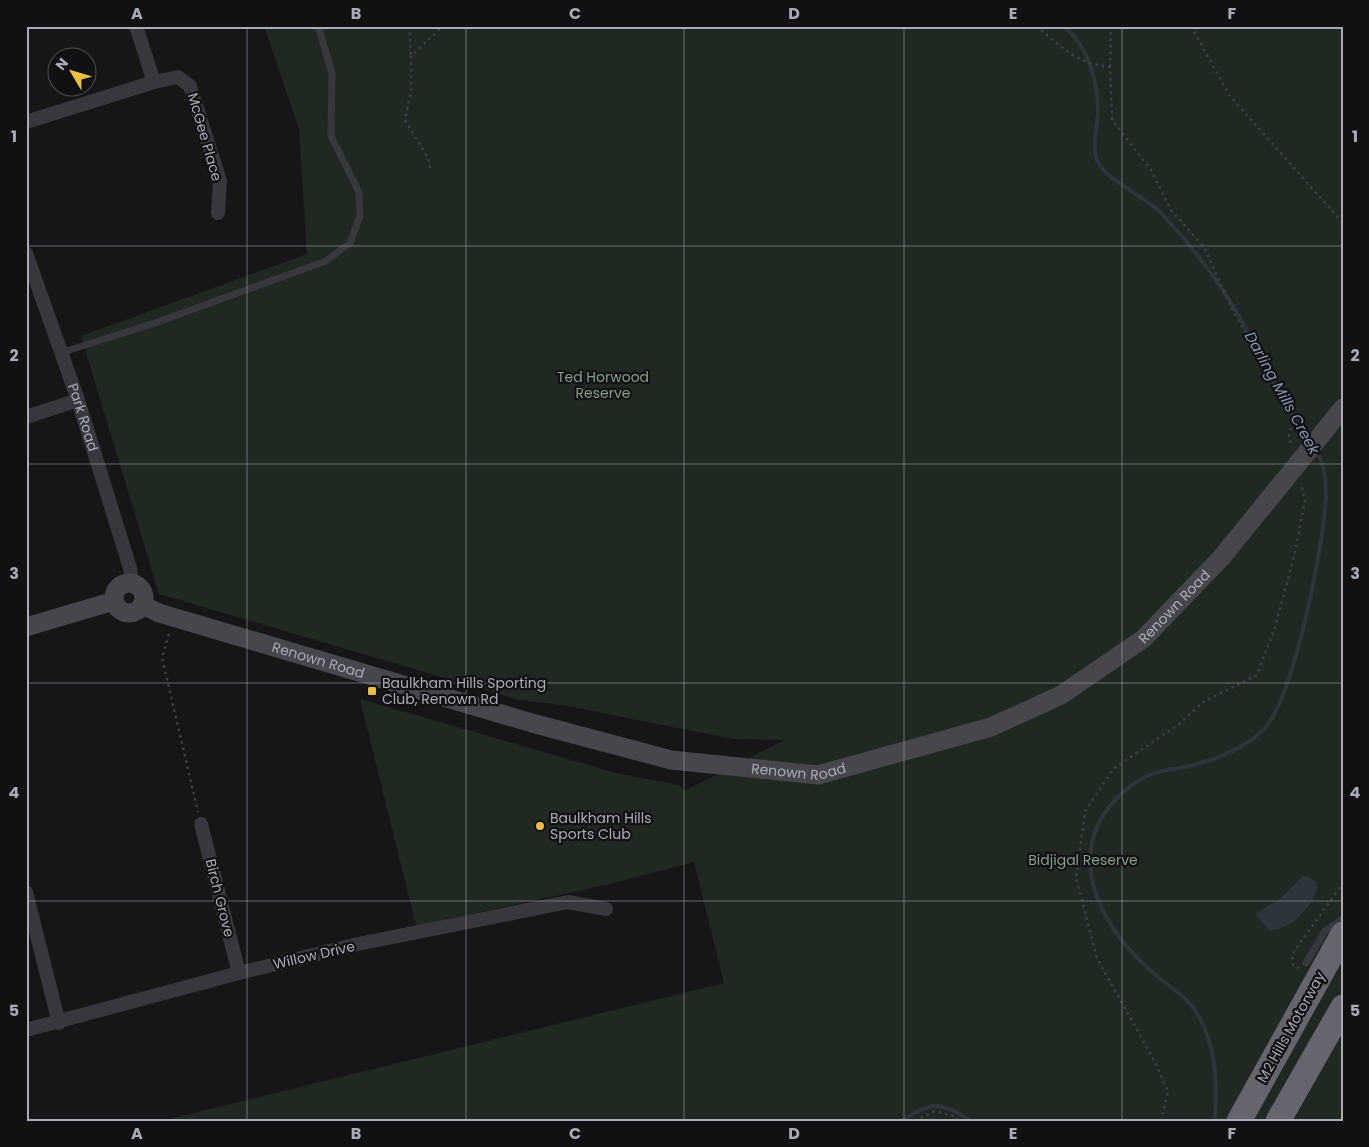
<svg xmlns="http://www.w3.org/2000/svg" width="1369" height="1147" font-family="Poppins,sans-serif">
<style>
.green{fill:#202822}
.water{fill:#2d343c}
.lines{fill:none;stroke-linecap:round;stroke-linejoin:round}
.stream{stroke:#2d343c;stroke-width:4}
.path{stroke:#3d3f44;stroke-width:2.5;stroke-dasharray:2.5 4;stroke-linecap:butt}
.lane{stroke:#37383d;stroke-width:7}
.street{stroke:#37383d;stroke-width:14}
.secondary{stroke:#45474d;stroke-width:19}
.highway{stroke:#64656e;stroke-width:25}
.secondary-bridge{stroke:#45474d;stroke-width:19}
.grid{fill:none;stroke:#a9acb8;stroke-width:1;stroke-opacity:0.55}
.poi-dot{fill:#ebbf3c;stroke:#111113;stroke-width:2}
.labels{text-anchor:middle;stroke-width:4.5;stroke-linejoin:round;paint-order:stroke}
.street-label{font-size:14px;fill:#a9acb8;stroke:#111113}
.park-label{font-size:14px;fill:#81a285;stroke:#111113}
.poi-label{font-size:14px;fill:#a9acb8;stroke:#111113;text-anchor:start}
.water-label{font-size:15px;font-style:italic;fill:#8197b1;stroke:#111113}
.neatline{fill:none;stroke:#a9acb8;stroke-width:2}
.grid-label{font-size:16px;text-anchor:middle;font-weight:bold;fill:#a9acb8}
</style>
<rect width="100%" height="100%" fill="#161618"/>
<path class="green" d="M264,26h1079v1095h-1182l563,-138 -30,-121 -84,22 -194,42 -56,-227 256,74 63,12 5,6 101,-51 -51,-1 -172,-34 -43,-5 -360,-106 -78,-258 226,-82 -8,-125z"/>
<path class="water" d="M1306,876l11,6c2,17 -20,40 -35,46 -3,2 -8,1 -12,3l-15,-17 26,-16 21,-21z"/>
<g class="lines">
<g class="stream">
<path d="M1064,26c24,21 34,54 34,85 0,16 -7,34 -1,49 10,22 47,35 64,53 31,33 61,72 83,112 21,39 40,80 65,116"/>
<path d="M901,1121c30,-20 40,-20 70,0"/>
<path d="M1215,1121c2,-37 2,-77 -19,-109 -11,-18 -31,-28 -46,-42 -36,-32 -72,-84 -56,-135 8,-26 33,-51 58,-61 12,-5 25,-5 37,-8 25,-5 56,-18 74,-36 30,-29 59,-178 62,-223 2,-18 1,-40 -9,-56"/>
</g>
<g class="path">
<path d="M409,26l2,30"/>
<path d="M1036,26c26,21 39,37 74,41l2,53 39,50 20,40 33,37 28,62 62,111 -5,16 3,11"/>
<path d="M1191,26l38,69 114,128"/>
<path d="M1110,67l1,-41"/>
<path d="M430,168l-2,-10 -23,-38 6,-30v-34l32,-30"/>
<path d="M169,634l-7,24 36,154"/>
<path d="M1341,866l2,1"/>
<path d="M1299,968l-5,-1 -2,-6 1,-8 50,-70"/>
<path d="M915,1121l20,-10 19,5 5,5"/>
<path d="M1161,1121l7,-29 -12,-28 -59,-106 -21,-80 9,-66 28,-43 66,-45 24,-22 54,-27 18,-48 20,-74 10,-53 -4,-16"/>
</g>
<g class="lane">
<path d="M60,353l95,-30 171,-62 24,-18 10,-27 -1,-24 -28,-56 1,-63 -14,-47"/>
<path d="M1306,963l19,-32 18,-12"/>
</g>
<g class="street">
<path d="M136,26l18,56"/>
<path d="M26,122l128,-40 24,-5 12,9 30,95 -2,32"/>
<path id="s1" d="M26,253l52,147 52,168 2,15"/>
<path d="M26,417l52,-17"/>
<path d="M201,824l38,149"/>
<path d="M26,892l33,131"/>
<path d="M26,1030l213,-57 119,-29 210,-42 38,7"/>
</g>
<g class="secondary">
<circle cx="129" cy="598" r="15"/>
<path id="s2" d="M142,605l17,8 373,110 139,37 147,15 173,-48 70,-32 82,-56 78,-81"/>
<path d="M26,627l88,-26"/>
</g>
<g class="highway">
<path d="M1239,1121l104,-187"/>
<path d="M1278,1121l65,-114"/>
</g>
<path class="secondary-bridge" d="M1221,558l122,-150"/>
</g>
<path class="grid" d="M247,26v1095M466,26v1095M684,26v1095M904,26v1095M1122,26v1095M26,246h1317M26,464h1317M26,683h1317M26,901h1317"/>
<g class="poi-dot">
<rect x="367" y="686" width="10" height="10" rx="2.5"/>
<circle cx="540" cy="826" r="5"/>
</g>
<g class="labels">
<g class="street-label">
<text transform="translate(205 137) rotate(74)" y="5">McGee Place</text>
<text dy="5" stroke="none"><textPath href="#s1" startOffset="174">Park Road</textPath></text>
<text dy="5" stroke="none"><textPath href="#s2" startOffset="1100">Renown Road</textPath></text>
<text dy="5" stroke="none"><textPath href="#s2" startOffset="185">Renown Road</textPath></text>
<text dy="5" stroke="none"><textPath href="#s2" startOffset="680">Renown Road</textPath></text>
<text transform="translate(220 898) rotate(76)" y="5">Birch Grove</text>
<text transform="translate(314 955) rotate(-13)" y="5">Willow Drive</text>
<text transform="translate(1291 1027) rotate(-61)" y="5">M2 Hills Motorway</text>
</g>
<g class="park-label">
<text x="603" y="382">Ted Horwood<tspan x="603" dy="16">Reserve</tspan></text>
<text x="1083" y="865">Bidjigal Reserve</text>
</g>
<g class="poi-label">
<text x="382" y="688">Baulkham Hills Sporting<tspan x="382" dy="16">Club, Renown Rd</tspan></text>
<text x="550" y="823">Baulkham Hills<tspan x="550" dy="16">Sports Club</tspan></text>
</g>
<g class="water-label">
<text transform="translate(1282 393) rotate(61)" y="5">Darling Mills Creek</text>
</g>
</g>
<rect width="1369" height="1147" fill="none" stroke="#111113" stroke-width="55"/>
<g transform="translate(72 72) rotate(308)"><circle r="24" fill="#111113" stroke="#4e4f55"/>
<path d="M0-4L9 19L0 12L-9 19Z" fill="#ebbf3c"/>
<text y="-8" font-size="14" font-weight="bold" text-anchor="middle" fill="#a9acb8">N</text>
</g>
<rect x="28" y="28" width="1314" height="1092" class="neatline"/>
<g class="grid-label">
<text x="137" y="19">A</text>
<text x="356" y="19">B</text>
<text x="575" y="19">C</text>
<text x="794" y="19">D</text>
<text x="1013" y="19">E</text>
<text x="1232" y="19">F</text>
<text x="14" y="142">1</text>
<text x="1355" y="142">1</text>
<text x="14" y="361">2</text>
<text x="1355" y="361">2</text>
<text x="14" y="579">3</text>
<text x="1355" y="579">3</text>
<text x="14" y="798">4</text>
<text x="1355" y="798">4</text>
<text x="14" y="1016">5</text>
<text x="1355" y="1016">5</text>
<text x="137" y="1139">A</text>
<text x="356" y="1139">B</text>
<text x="575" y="1139">C</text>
<text x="794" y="1139">D</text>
<text x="1013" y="1139">E</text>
<text x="1232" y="1139">F</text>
</g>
</svg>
